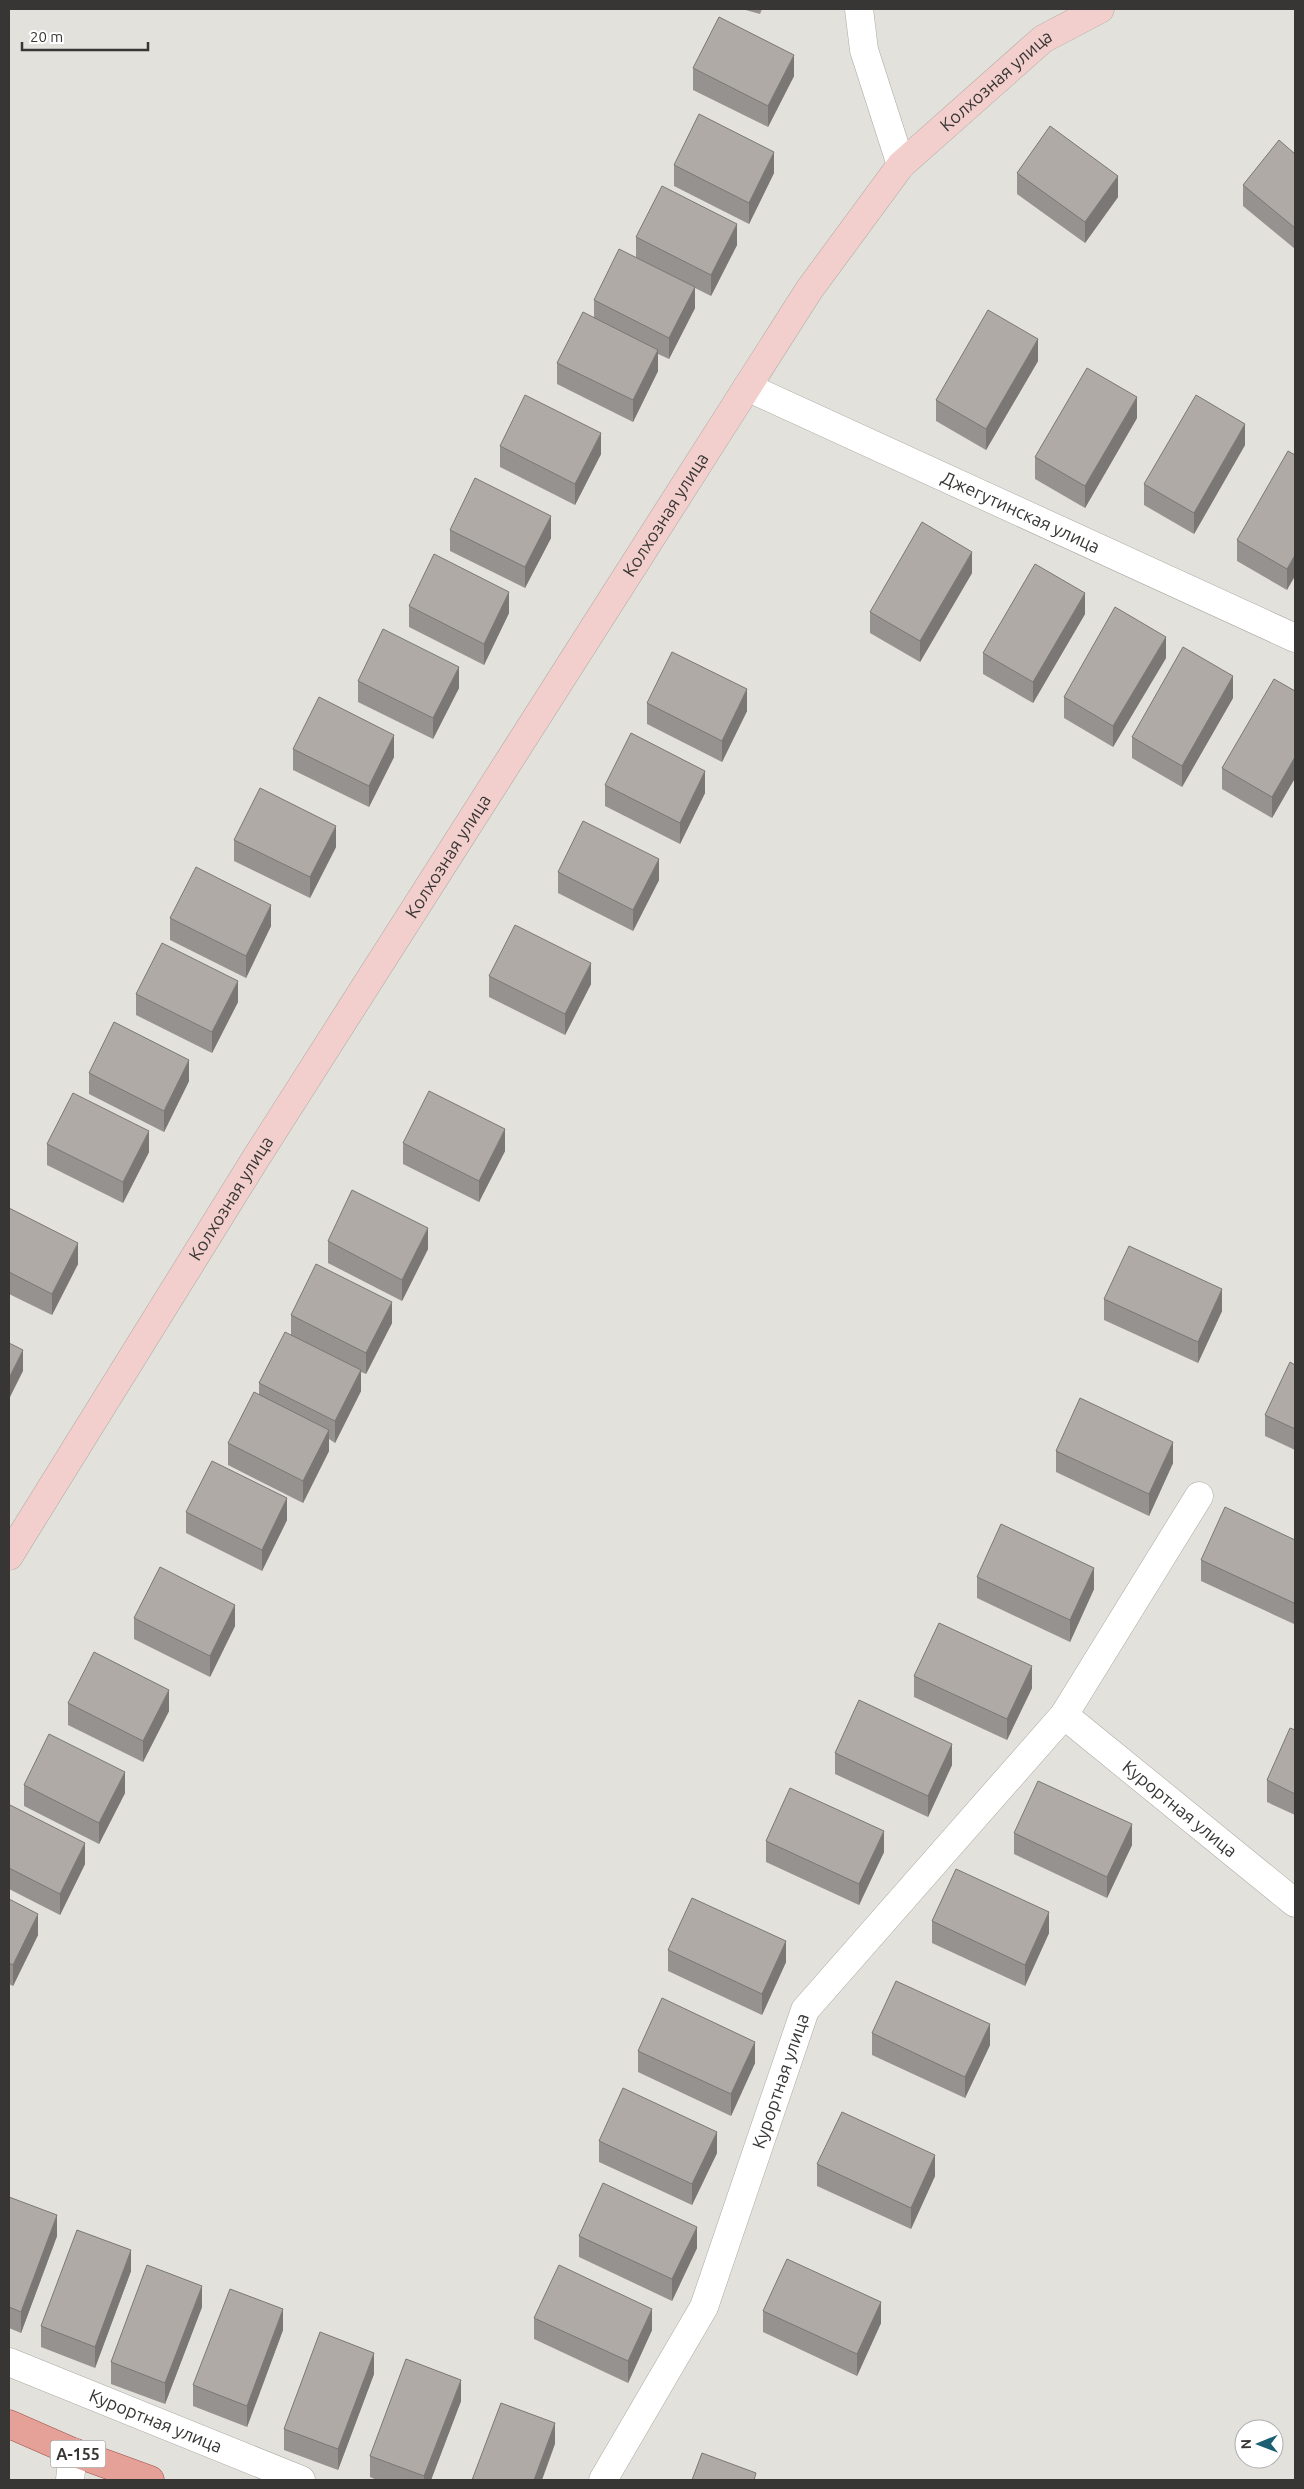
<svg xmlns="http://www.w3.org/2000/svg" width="1304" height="2489" font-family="Ubuntu,sans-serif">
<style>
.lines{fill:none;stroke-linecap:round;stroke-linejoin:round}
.street-casing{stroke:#aba9a3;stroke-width:29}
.secondary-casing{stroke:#aba9a3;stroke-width:29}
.primary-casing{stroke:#9d5149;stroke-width:29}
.street{stroke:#fff;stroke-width:28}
.secondary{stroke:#f2cfcc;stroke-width:28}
.primary{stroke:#e5a098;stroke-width:28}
.wall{fill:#96928f}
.shaded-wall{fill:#7a7774}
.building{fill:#afaaa6;stroke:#7a7774}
.labels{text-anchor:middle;stroke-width:5;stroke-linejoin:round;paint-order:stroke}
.shield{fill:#fff;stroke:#737271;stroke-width:1}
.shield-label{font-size:16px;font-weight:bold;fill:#373634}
.street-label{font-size:18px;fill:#373634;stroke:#fff}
</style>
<rect width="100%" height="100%" fill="#e3e1db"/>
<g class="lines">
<defs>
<g id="street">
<path d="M859,9l5,41 37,115"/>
<path id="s1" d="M747,387l548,251"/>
<path id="s2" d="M1064,1715l231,188"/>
<path id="s3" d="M9,2362l292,118"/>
<path d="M70,2480l3,-28"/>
<path id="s4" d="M603,2480l101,-173 101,-297 259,-295 135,-219"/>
</g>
<g id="secondary">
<path id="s5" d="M9,1556l247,-398 553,-868 92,-125 142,-126 57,-30"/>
</g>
<path id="primary" d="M9,2424l64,28 77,28"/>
</defs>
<use href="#street" class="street-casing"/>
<use href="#secondary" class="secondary-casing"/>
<use href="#primary" class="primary-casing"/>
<use href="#street" class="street"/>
<use href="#secondary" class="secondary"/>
<use href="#primary" class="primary"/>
</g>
<g class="wall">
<path d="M742,9h20l-2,5z"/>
<path d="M693,68l101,8 -26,51 -75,-37z"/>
<path d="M1295,154v95l-52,-43v-21z"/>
<path d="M674,165l100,8 -25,51 -75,-38z"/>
<path d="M1017,173l101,24 -33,46 -68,-49z"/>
<path d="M636,237l101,8 -26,51 -16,-8v20l-26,51 -11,-5v17l-25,51 -76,-38v-21l37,-46v-17l42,-43z"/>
<path d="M1038,361l-52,89 -50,-29v-21z"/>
<path d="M1137,418l-52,90 -50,-29v-22z"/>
<path d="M1245,445l-51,89 -50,-29v-21z"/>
<path d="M500,446l101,8 -26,51 -75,-38z"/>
<path d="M1295,455l-8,135 -50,-29v-21z"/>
<path d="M450,530l101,8 -26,50 -75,-37z"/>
<path d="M972,573l-52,89 -50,-29v-21z"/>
<path d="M409,606l100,7 -25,52 -75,-38z"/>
<path d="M1085,614l-52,89 -50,-29v-21z"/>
<path d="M1166,658l-53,89 -49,-29v-21z"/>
<path d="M358,681l101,7 -26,51 -75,-37z"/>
<path d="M1295,691v87l-23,40 -50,-29v-21z"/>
<path d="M1233,698l-51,89 -50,-29v-21z"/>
<path d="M647,703l100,8 -25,51 -75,-38z"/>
<path d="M293,749l101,8 -25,50 -76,-37z"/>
<path d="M605,785l100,8 -25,51 -75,-38z"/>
<path d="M234,840l102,7 -26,51 -76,-37z"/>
<path d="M558,872l101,8 -26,51 -75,-38z"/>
<path d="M170,918l101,8 -25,52 -76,-38z"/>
<path d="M489,976l102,8 -26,51 -76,-38z"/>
<path d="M136,994l102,8 -26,51 -76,-38z"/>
<path d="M89,1073l100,8 -25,51 -75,-38z"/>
<path d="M403,1143l102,8 -26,51 -76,-38z"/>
<path d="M47,1144l102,8 -26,51 -76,-38z"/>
<path d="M9,1208l69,56 -26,51 -43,-21z"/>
<path d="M328,1241l100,8 -26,52 -74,-38z"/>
<path d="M1104,1299l118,12 -24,52 -94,-43z"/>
<path d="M291,1315l101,8 -26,51 -5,-2v19l-26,52 -6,-4v12l-26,52 -75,-38v-22l31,-48v-12l32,-48z"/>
<path d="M1295,1365v85l-30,-14v-21z"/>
<path d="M1056,1451l117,12 -24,53 -93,-44z"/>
<path d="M186,1512l101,8 -25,51 -76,-38z"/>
<path d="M1295,1540v81l-1,3 -93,-43v-21z"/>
<path d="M977,1577l117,12 -24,53 -93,-44z"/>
<path d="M134,1618l101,8 -25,51 -76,-38z"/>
<path d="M914,1676l118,12 -25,52 -93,-43z"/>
<path d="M68,1703l101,8 -26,51 -75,-37z"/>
<path d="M1295,1730v85l-28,-13v-22z"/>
<path d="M835,1753l117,12 -24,52 -93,-43z"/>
<path d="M24,1785l101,8 -26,51 -75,-38z"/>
<path d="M9,1807l76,57 -25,51 -51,-26z"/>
<path d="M1014,1833l118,12 -25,53 -93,-44z"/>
<path d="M766,1841l118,11 -25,53 -93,-43z"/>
<path d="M9,1899l29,36 -25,51 -4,-2z"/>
<path d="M932,1921l117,12 -24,53 -93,-43z"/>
<path d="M668,1950l118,12 -24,53 -94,-44z"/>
<path d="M872,2033l118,12 -25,53 -93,-43z"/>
<path d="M638,2051l117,12 -24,53 -93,-44z"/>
<path d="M599,2141l118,12 -25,52 -93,-43z"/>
<path d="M817,2164l118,12 -24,53 -94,-43z"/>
<path d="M9,2197l48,39 -36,97 -12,-5z"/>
<path d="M579,2236l118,12 -25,53 -93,-44z"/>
<path d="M131,2271l-36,97 -54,-21v-21z"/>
<path d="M202,2307l-37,97 -54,-20v-22z"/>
<path d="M763,2311l118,12 -24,53 -94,-44z"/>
<path d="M534,2318l118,12 -24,53 -94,-44z"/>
<path d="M283,2330l-36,97 -54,-21v-21z"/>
<path d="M374,2374l-36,96 -54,-20v-21z"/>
<path d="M461,2401l-30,79h-54l-7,-3v-21z"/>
</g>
<g class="shaded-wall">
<path d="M10,55v21l-1,3v-22z"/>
<path d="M794,55v21l-26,51v-21z"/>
<path d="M774,152v21l-25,51v-21z"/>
<path d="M1118,176v21l-33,46v-21z"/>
<path d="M737,224v21l-26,51v-21z"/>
<path d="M695,287v21l-26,51v-21z"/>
<path d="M1038,339v22l-52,89v-21z"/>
<path d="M658,350v21l-25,51v-22z"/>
<path d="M1137,397v21l-52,90v-22z"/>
<path d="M1245,424v21l-51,89v-21z"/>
<path d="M601,433v21l-26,51v-21z"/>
<path d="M551,516v22l-26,50v-21z"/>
<path d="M972,552v21l-52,89v-21z"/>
<path d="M1295,555v21l-8,14v-21z"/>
<path d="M509,592v21l-25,52v-21z"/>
<path d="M1085,593v21l-52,89v-21z"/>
<path d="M1166,637v21l-53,89v-21z"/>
<path d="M459,667v21l-26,51v-21z"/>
<path d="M1233,676v22l-51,89v-21z"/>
<path d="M747,689v22l-25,51v-21z"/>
<path d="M394,735v22l-25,50v-21z"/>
<path d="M1295,757v21l-23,40v-21z"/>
<path d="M705,771v22l-25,51v-21z"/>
<path d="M336,826v21l-26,51v-21z"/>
<path d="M659,859v21l-26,51v-21z"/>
<path d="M271,905v21l-25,52v-22z"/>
<path d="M591,963v21l-26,51v-21z"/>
<path d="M238,981v21l-26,51v-21z"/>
<path d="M189,1060v21l-25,51v-21z"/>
<path d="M505,1129v22l-26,51v-21z"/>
<path d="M149,1131v21l-26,51v-21z"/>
<path d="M428,1228v21l-26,52v-21z"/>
<path d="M78,1243v21l-26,51v-21z"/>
<path d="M1222,1289v22l-24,52v-21z"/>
<path d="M392,1302v21l-26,51v-21z"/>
<path d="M23,1350v21l-14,28v-21z"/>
<path d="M361,1370v21l-26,52v-22z"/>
<path d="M329,1430v21l-26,52v-22z"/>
<path d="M1173,1442v21l-24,53v-22z"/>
<path d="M287,1498v22l-25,51v-21z"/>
<path d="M1094,1568v21l-24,53v-22z"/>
<path d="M1295,1600v21l-1,3v-21z"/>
<path d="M235,1605v21l-25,51v-21z"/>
<path d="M1032,1666v22l-25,52v-21z"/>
<path d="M169,1690v21l-26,51v-21z"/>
<path d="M952,1744v21l-24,52v-21z"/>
<path d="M125,1772v21l-26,51v-21z"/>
<path d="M1132,1824v21l-25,53v-21z"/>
<path d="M884,1831v21l-25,53v-21z"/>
<path d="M85,1843v21l-25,51v-21z"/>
<path d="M1049,1912v21l-24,53v-21z"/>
<path d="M38,1914v21l-25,51v-21z"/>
<path d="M786,1941v21l-24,53v-21z"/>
<path d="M990,2024v21l-25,53v-21z"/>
<path d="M755,2042v21l-24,53v-22z"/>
<path d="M717,2132v21l-25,52v-21z"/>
<path d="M935,2155v21l-24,53v-21z"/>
<path d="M57,2215v21l-36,97v-21z"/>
<path d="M697,2227v21l-25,53v-22z"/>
<path d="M131,2250v21l-36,97v-21z"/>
<path d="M202,2286v21l-37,97v-21z"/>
<path d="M881,2302v21l-24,53v-22z"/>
<path d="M283,2309v21l-36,97v-21z"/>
<path d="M652,2309v21l-24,53v-22z"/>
<path d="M374,2353v21l-36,96v-21z"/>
<path d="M461,2380v21l-30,79h-7v-4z"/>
<path d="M555,2423v21l-13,36h-8z"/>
</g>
<g class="building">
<path d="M719,17l75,38 -26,51 -75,-38z"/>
<path d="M699,114l75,38 -25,51 -75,-38z"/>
<path d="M1050,126l68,50 -33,46 -68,-49z"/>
<path d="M1279,140l16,14v74l-52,-43z"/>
<path d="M662,186l75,38 -26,51 -75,-38z"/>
<path d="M619,249l76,38 -26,51 -75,-38z"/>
<path d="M988,310l50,29 -52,90 -50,-29z"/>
<path d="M583,312l75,38 -25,50 -76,-37z"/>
<path d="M1087,368l50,29 -52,89 -50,-29z"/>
<path d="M525,395l76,38 -26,51 -75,-38z"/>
<path d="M1196,395l49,29 -51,89 -50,-29z"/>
<path d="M1288,451l7,4v100l-8,14 -50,-29z"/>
<path d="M475,478l76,38 -26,51 -75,-37z"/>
<path d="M922,522l50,30 -52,89 -50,-29z"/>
<path d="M434,554l75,38 -25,52 -75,-38z"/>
<path d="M1035,564l50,29 -52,89 -50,-29z"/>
<path d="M1115,607l51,30 -53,89 -49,-29z"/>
<path d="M383,629l76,38 -26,51 -75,-37z"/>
<path d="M1183,647l50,29 -51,90 -50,-29z"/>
<path d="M672,652l75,37 -25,52 -75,-38z"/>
<path d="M1274,679l21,12v66l-23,40 -50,-29z"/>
<path d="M319,697l75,38 -25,51 -76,-37z"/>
<path d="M631,733l74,38 -25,52 -75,-38z"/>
<path d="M260,788l76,38 -26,51 -76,-37z"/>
<path d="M583,821l76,38 -26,51 -75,-38z"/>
<path d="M196,867l75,38 -25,51 -76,-38z"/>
<path d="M515,925l76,38 -26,51 -76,-38z"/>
<path d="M162,943l76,38 -26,51 -76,-38z"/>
<path d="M114,1022l75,38 -25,51 -75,-38z"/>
<path d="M429,1091l76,38 -26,52 -76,-38z"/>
<path d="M73,1093l76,38 -26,51 -76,-38z"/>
<path d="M352,1190l76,38 -26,52 -74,-39z"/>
<path d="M9,1208l69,35 -26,51 -43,-22z"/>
<path d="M1129,1246l93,43 -24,53 -94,-43z"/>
<path d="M316,1264l76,38 -26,51 -75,-38z"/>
<path d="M285,1332l76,38 -26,51 -76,-38z"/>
<path d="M9,1343l14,7 -14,28z"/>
<path d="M1290,1362l5,3v64l-30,-14z"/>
<path d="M254,1392l75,38 -26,51 -75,-38z"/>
<path d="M1080,1398l93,44 -24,52 -93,-43z"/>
<path d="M212,1461l75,37 -25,52 -76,-38z"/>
<path d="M1225,1507l70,33v60l-1,3 -93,-43z"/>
<path d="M1001,1524l93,44 -24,52 -93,-43z"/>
<path d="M160,1567l75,38 -25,51 -76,-38z"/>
<path d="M939,1623l93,43 -25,53 -93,-43z"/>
<path d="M94,1652l75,38 -26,51 -75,-38z"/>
<path d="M859,1700l93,44 -24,52 -93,-43z"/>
<path d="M1290,1728l5,2v64l-28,-14z"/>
<path d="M49,1734l76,38 -26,51 -75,-38z"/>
<path d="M1038,1781l94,43 -25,53 -93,-44z"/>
<path d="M790,1788l94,43 -25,53 -93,-43z"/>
<path d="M10,1805l75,38 -25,51 -51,-26v-61z"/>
<path d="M956,1869l93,43 -24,53 -93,-44z"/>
<path d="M692,1898l94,43 -24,53 -94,-44z"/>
<path d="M9,1899l29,15 -25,51 -4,-2z"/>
<path d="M896,1981l94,43 -25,53 -93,-44z"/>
<path d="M662,1998l93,44 -24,52 -93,-43z"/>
<path d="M623,2088l94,44 -25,52 -93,-43z"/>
<path d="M842,2112l93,43 -24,53 -94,-44z"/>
<path d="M603,2183l94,44 -25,52 -93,-43z"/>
<path d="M9,2197l48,18 -36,97 -12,-5z"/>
<path d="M77,2230l54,20 -36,97 -54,-21z"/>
<path d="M787,2259l94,43 -24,52 -94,-43z"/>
<path d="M147,2265l55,21 -37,97 -54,-21z"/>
<path d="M559,2265l93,44 -24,52 -94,-43z"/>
<path d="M230,2289l53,20 -36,97 -54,-21z"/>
<path d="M320,2332l54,21 -36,96 -54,-20z"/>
<path d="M406,2359l55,21 -37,96 -54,-20z"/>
<path d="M501,2403l54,20 -21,57h-62z"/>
<path d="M702,2453l54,20 -2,7h-62z"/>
</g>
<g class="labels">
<rect class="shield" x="50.5" y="2440.5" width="55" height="27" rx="4"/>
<g class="shield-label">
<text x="78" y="2460">А-155</text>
</g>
<g class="street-label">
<text dy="6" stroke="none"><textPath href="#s5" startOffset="1780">Колхозная улица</textPath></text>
<text dy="6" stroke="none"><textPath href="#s1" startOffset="301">Джегутинская улица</textPath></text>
<text dy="6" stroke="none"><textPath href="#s5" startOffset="1231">Колхозная улица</textPath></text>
<text dy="6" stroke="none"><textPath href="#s5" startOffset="826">Колхозная улица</textPath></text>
<text dy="6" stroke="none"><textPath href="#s5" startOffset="421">Колхозная улица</textPath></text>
<text dy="6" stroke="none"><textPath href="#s2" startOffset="149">Курортная улица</textPath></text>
<text dy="6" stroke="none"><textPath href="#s4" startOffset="439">Курортная улица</textPath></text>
<text dy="6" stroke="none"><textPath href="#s3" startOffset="158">Курортная улица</textPath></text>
</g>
</g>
<rect width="1304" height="2489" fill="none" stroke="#373634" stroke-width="20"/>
<g transform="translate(1259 2444) rotate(269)"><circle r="24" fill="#ffffff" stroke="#afafae"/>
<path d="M0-4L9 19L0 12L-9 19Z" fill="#1c5e72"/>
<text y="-8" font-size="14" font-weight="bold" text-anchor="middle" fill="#373634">N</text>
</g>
<path d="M22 42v8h126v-8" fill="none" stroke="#373634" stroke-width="2.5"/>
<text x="30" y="42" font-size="15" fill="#373634" stroke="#ffffff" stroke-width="4" paint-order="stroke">20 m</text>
</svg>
